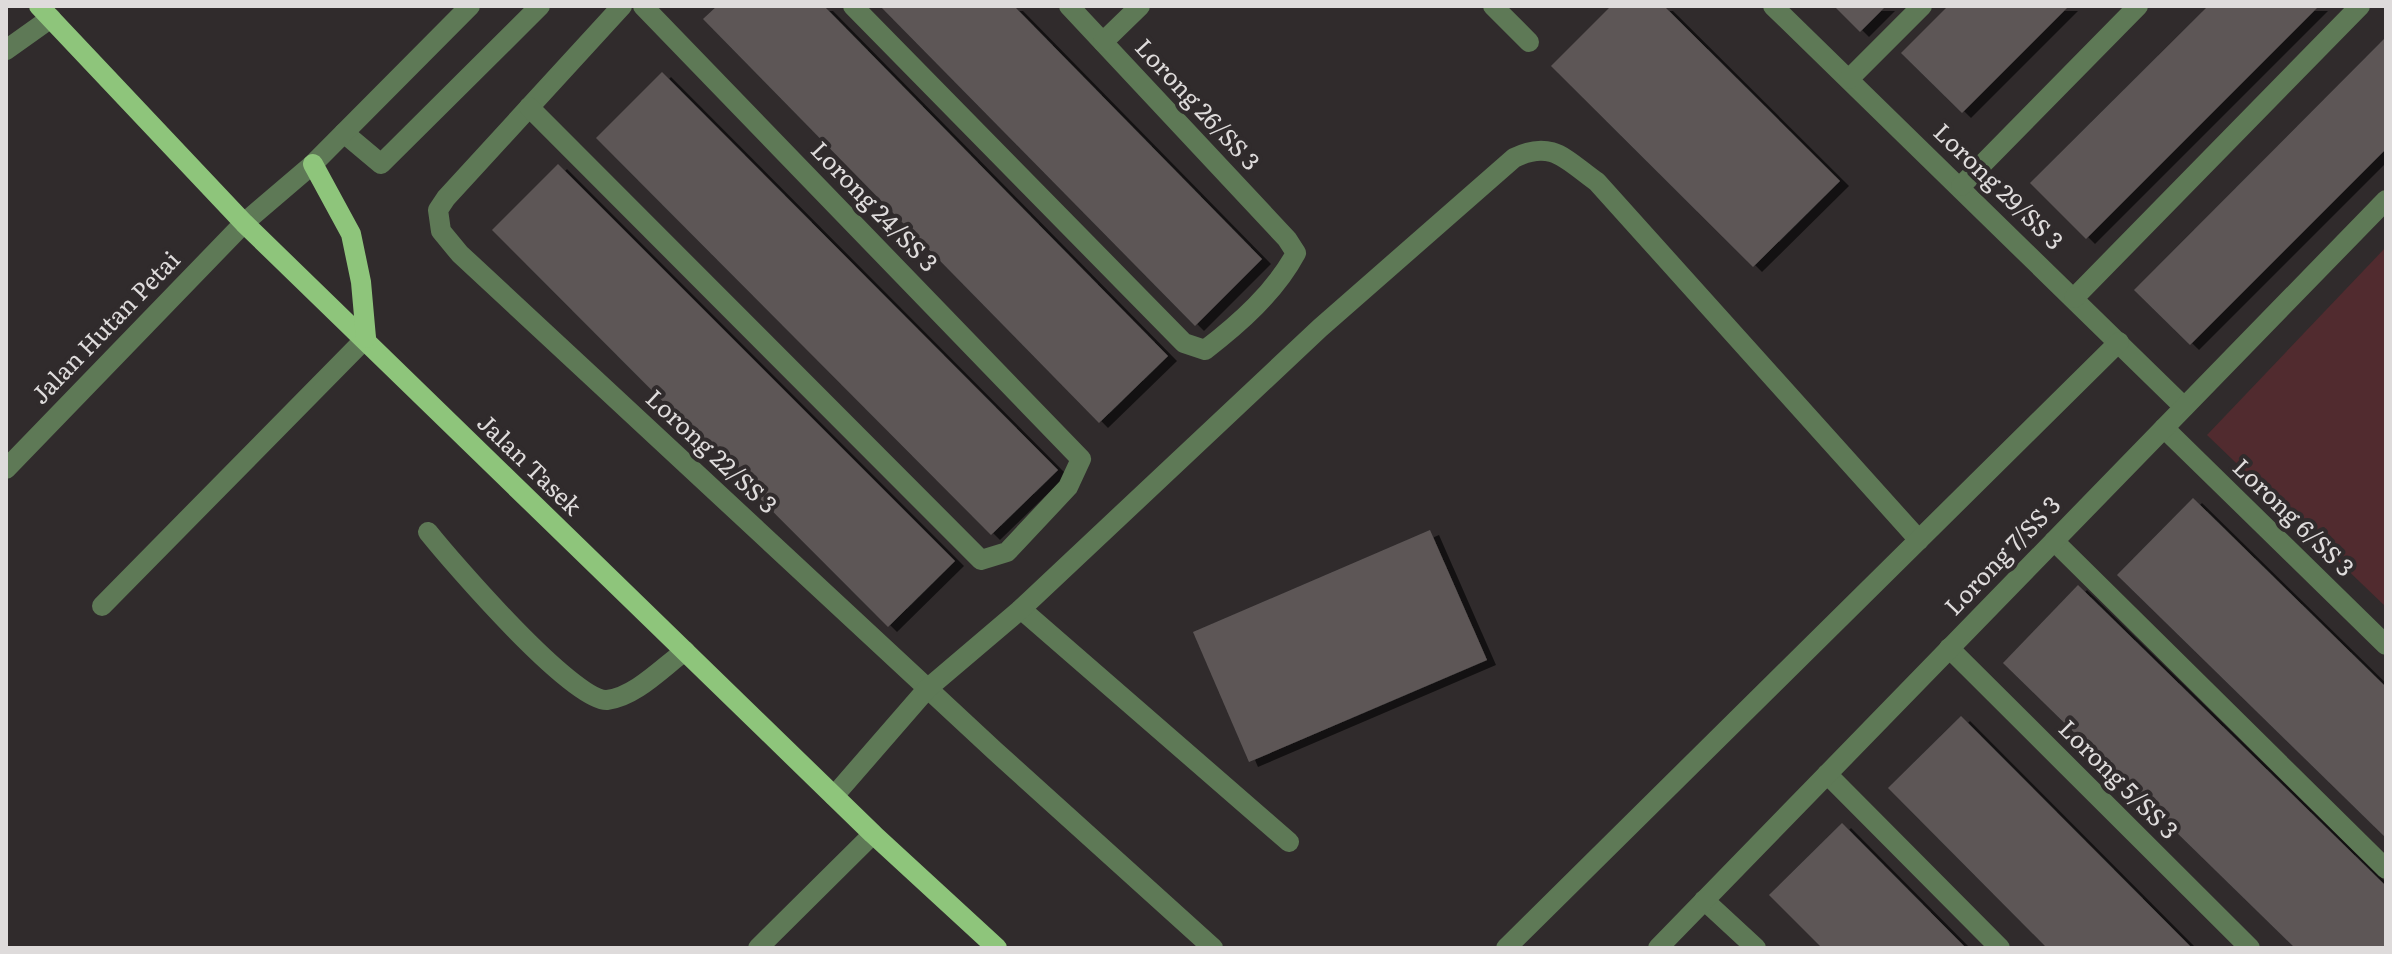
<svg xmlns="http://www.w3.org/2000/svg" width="2392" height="954" font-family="Literata,serif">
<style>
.green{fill:#512b2f}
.building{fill:#5d5757;filter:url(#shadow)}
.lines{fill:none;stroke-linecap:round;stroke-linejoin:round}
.minor{stroke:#5e7956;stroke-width:20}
.major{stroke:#8ec57b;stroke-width:20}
.labels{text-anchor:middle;stroke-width:8;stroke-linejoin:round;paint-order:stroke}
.street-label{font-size:24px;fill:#dedbdb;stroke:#302b2c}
</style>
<defs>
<filter id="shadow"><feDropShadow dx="9" dy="5" stdDeviation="0" flood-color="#0009"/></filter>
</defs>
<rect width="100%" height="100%" fill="#302b2c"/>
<path class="green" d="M2386,247v360l-179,-172z"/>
<g class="building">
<path d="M717,6h107l344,350 -69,67 -396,-404z"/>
<path d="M880,6h134l248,253 -67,67z"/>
<path d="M1611,6h53l176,175 -87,86 -202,-201z"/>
<path d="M1834,6h52l-26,26z"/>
<path d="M1948,6h121l-107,107 -61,-60z"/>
<path d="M2208,6h111l-233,233 -56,-56z"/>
<path d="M2386,37v112l-196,196 -56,-55z"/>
<path d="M662,72l396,398 -67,65 -395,-397z"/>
<path d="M558,164l397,397 -67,66 -396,-397z"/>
<path d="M2193,498l193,189v151l-269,-263z"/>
<path d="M1430,530l57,130 -238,102 -56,-130z"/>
<path d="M2078,585l308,301v62h-91l-292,-285z"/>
<path d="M1961,716l231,232h-145l-159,-160z"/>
<path d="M1842,823l124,125h-144l-53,-53z"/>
</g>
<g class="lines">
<g class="minor">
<path d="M622,6l-176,192 -8,12 3,21 19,23 535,497 218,197"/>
<path d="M853,6l331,337 21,7c35,-27 70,-58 91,-97l-9,-14 -218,-233"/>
<path d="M1493,6l36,36"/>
<path d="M1773,6l411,401"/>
<path d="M1103,42l37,-36"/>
<path d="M6,50l45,-32"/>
<path d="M1849,79l73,-73"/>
<path d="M529,107l452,453 26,-8 61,-65 13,-28 -438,-453"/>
<path d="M344,133l37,31 159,-158"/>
<path d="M1961,186l177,-180"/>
<path d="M2074,298l286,-292"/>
<path d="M2164,428l222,217"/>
<path d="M6,469l238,-246 69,-59 157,-158"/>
<path d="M428,532c24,30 145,170 179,168 28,-3 56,-33 78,-49"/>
<path d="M2054,541l332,328"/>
<path d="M102,606l264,-268"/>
<path d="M1021,609l268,233"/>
<path d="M1949,648l301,300"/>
<path d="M1827,774l173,174"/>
<path d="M834,796l93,-107 94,-80 299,-281 194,-170c38,-19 52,2 83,24l322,358"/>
<path d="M1704,900l52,48"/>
<path d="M758,948l115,-114"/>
<path d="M1506,948l613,-606"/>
<path d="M1658,948l728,-748"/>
</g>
<g class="major">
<path d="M39,6l205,217 629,611 124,114"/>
<path d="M313,164l38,70 10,48 5,56"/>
</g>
</g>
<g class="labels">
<g class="street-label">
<text transform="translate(1197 105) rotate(47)" y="8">Lorong 26/SS 3</text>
<text transform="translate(1998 187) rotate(44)" y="8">Lorong 29/SS 3</text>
<text transform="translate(874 207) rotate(46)" y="8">Lorong 24/SS 3</text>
<text transform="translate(106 328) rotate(-46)" y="8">Jalan Hutan Petai</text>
<text transform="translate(711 452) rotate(43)" y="8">Lorong 22/SS 3</text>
<text transform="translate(529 465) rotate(44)" y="8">Jalan Tasek</text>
<text transform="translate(2293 518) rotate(44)" y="8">Lorong 6/SS 3</text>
<text transform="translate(2003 556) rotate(-46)" y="8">Lorong 7/SS 3</text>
<text transform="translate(2118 780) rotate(45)" y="8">Lorong 5/SS 3</text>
</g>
</g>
<rect width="2392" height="954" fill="none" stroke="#dedbdb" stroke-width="16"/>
</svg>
